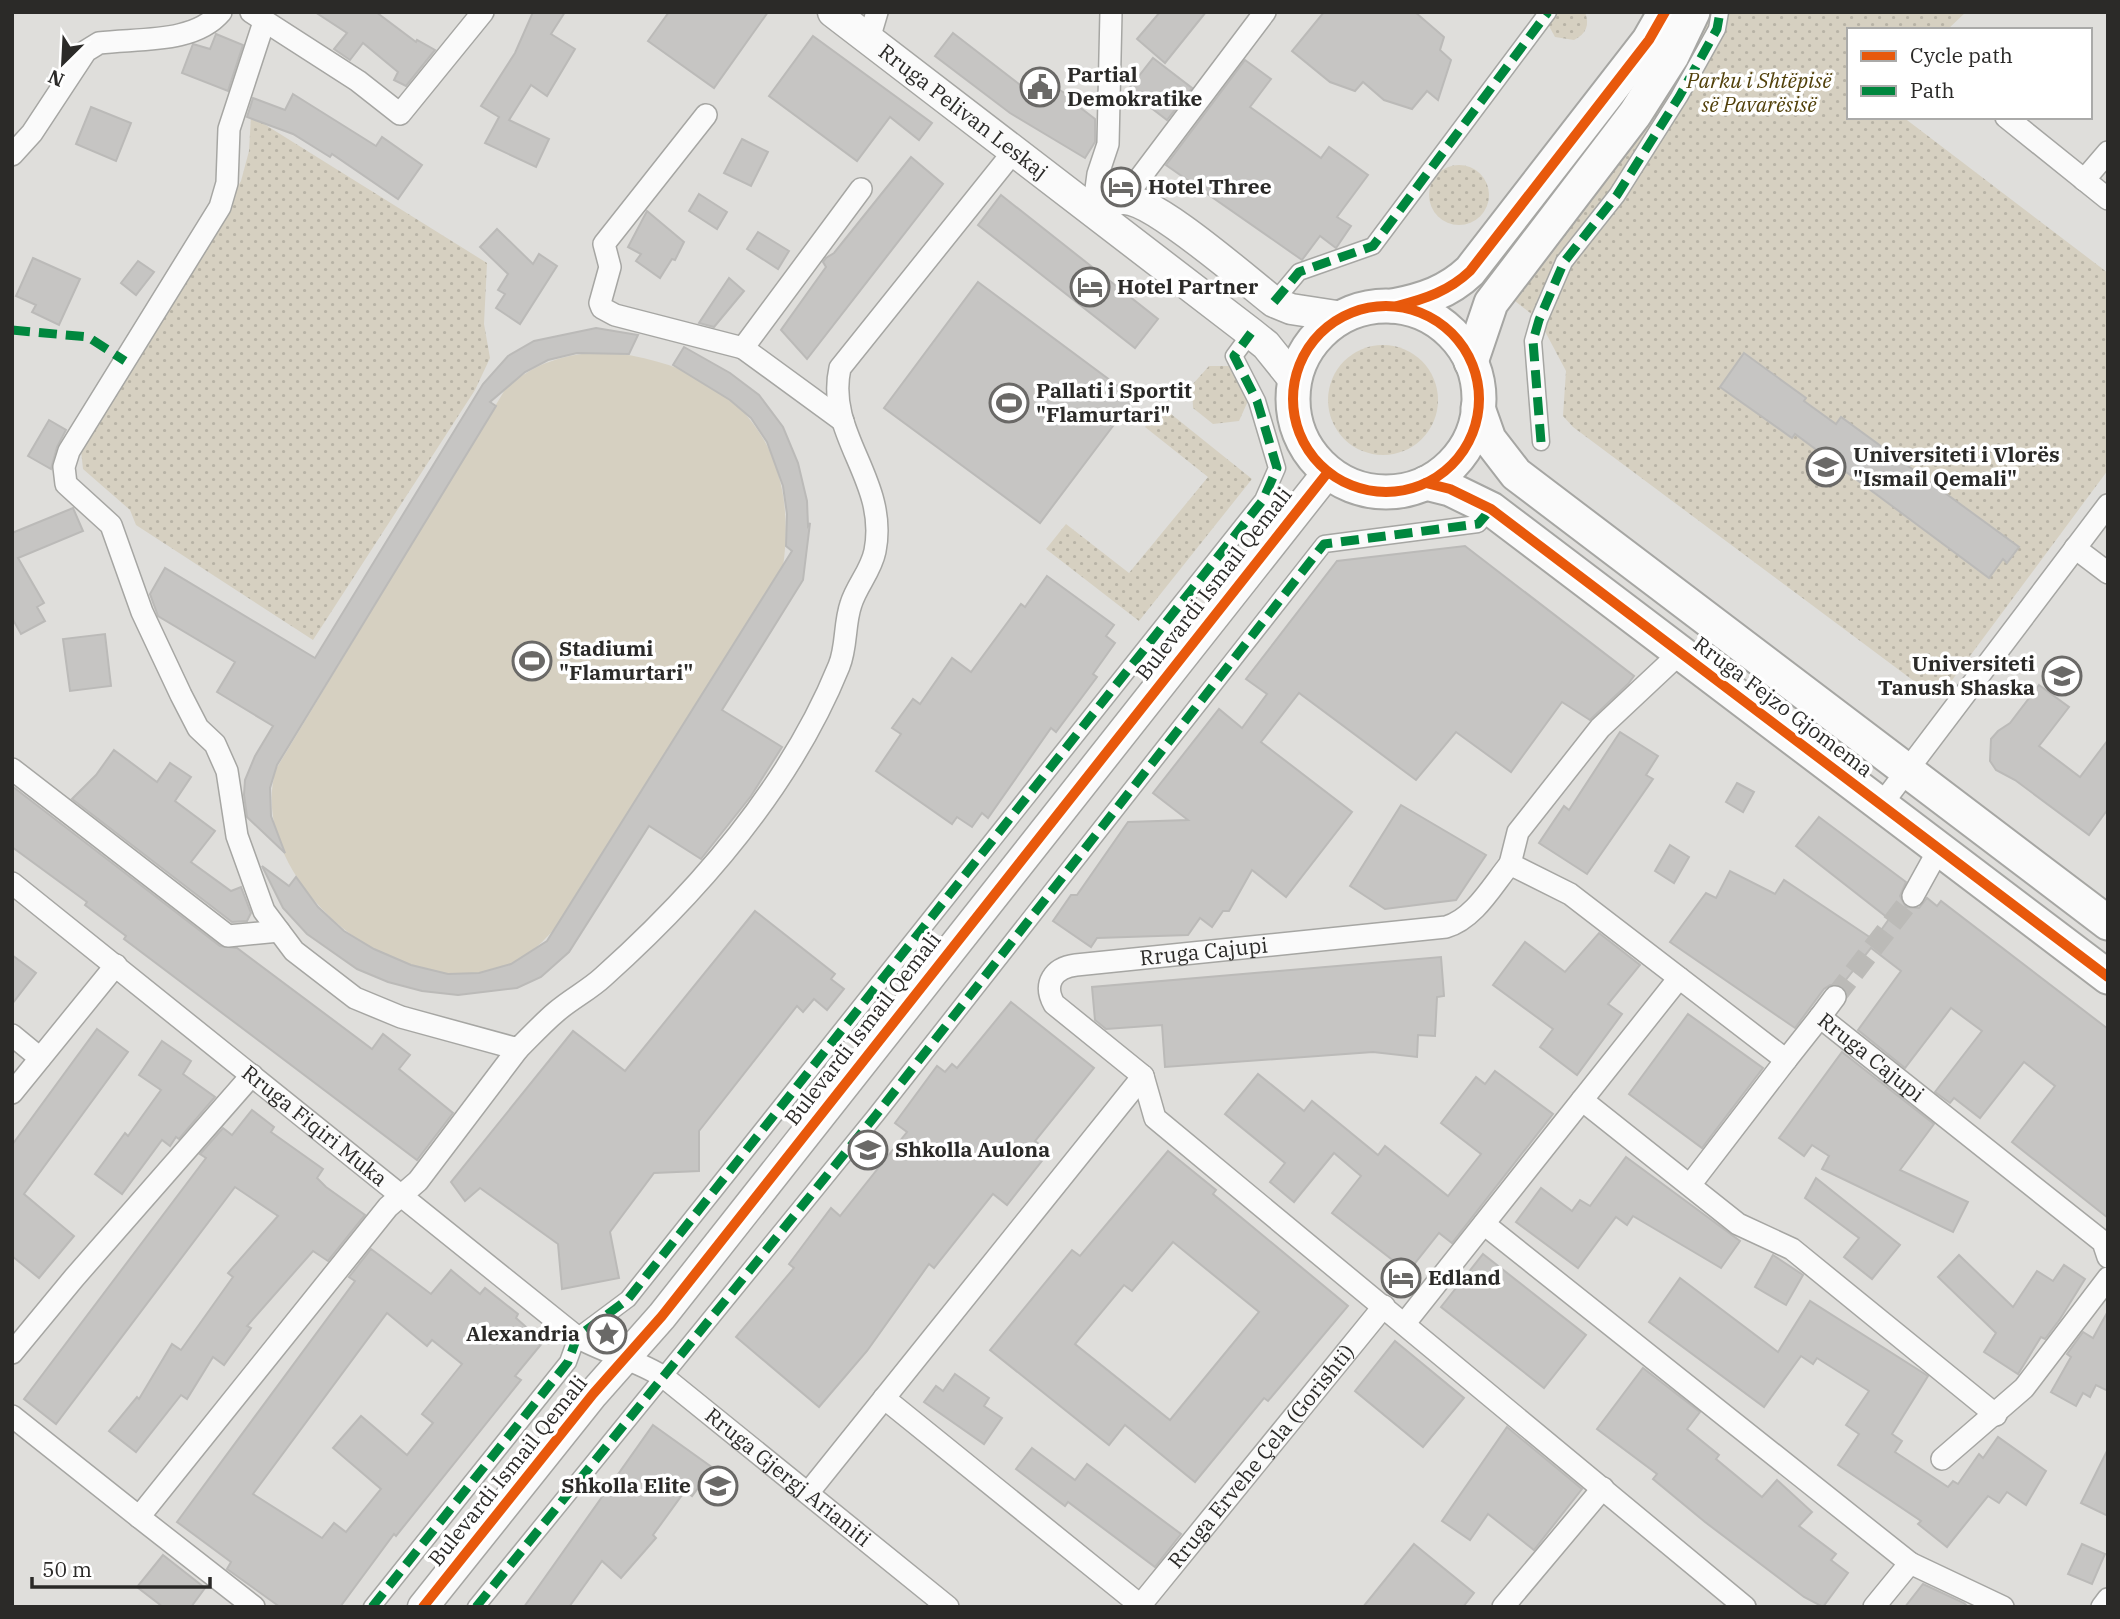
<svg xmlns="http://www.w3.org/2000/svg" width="2120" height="1619" font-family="'IBM Plex Serif',serif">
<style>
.grass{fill:url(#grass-dots)}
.garden{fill:#d6d0c1}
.building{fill:#c6c5c3;stroke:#bbbab8;stroke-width:2;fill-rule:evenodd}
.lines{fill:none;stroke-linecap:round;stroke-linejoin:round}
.minor-tunnel{stroke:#bbbab7;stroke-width:21;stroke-dasharray:21 10;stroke-linecap:butt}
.pedestrian-casing{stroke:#a6a6a3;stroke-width:19}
.minor-casing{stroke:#a6a6a3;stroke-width:24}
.secondary-casing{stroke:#a6a6a3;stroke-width:33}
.primary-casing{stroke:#a6a6a3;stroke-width:37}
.pedestrian{stroke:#fafafa;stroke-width:16}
.minor{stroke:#fafafa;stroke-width:21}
.secondary{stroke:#fafafa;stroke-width:30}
.primary{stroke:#fafafa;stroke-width:33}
.quiet{stroke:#00873e;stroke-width:9;stroke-dasharray:18 9;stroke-linecap:butt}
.cycleway-casing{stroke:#fff;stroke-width:15}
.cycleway{stroke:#e8590c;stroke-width:10}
.labels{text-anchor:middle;stroke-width:7;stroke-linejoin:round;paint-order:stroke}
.poi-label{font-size:21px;font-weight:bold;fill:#2b2a28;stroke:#fff;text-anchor:start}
.park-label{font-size:21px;font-style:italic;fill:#51400a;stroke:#fff}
.street-label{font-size:21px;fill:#2b2a28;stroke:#fff}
</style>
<defs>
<pattern id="grass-dots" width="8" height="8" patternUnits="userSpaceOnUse" patternTransform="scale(1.75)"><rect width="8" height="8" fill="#d6d0c1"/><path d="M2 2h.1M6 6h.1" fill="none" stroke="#b8b3a6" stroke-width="1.8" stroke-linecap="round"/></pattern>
</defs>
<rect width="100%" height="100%" fill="#dfdedb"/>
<g class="grass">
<path d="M1551,12h34c5,13 1,22 -11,28l-19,-3 -6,-11z"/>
<path d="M1709,12h257l-19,18h-98v87h54l205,156v197l-170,229 -365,-272 -10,-11 3,-45 -27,-51 -29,-23z"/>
<path d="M251,116l236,147 -3,61 6,34 -15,32 -162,250 -177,-115 -6,-15 -47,-41 -2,-19 160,-269 8,-30z"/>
<circle cx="1459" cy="195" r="30"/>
<circle cx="1383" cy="400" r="55"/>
<path d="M1209,366h24l15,35 -9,20 -26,3 -20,-16 -1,-23z"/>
<path d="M1161,406l91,73 -113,142 -93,-72 20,-25 63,49 79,-96 -63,-50z"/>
</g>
<path class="garden" d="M604,352c125,11 197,88 179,215l-226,359c-13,15 -26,28 -45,37 -105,52 -269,-82 -236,-194l230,-381c30,-26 59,-34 98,-36z"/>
<g class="building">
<path d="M315,12h61l40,30 1,-2 18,10 -29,36 -12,-6 4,-8 -35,-29 -13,17 -16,-11 13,-16z"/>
<path d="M533,12h32l-14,22 24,15 -28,47 -16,-11 -22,35 40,19 -13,28 -51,-24 14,-26 -18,-11 34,-53z"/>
<path d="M669,12h99l-54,76 -66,-47z"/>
<path d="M1160,12h46l-41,51 -28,-24z"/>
<path d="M1324,12h91l29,25 -4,13 11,10 -13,40 -11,-9 -15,18 -28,-9 -21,-18 -8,9 -25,-9 -38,-31z"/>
<path d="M953,33l88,68 10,-16 24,14 -2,3 22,17v23l-10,16 -75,-45 -75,-57z"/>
<path d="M216,34l27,11 -15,46 -46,-18 11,-29 17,5z"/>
<path d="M813,36l119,87 -13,17 -29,-23 -33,44 -88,-65z"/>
<path d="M1153,58l39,30 -25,32 -39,-30z"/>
<path d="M1245,60l26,19 -21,28 71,51 8,-11 39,28 -31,42 14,9 -15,22 -16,-12 -18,24 -136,-95z"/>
<path d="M293,94l83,52 6,-9 40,28 -24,34 -66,-45 -2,3 -37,-23 -46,-17 6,-19 32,12z"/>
<path d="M91,107l40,16 -15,38 -40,-17z"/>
<path d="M742,139l26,13 -17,34 -27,-13z"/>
<path d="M911,157l32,27 -136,175 -26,-29 45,-63 -3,-5 3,-4 8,-5z"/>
<path d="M699,194l28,18 -10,17 -28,-18z"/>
<path d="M1001,195l157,124 -23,29 -157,-123z"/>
<path d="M647,211l37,31 -9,18 -3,-1 -12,19 -24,-17 5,-7 -13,-7z"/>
<path d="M497,229l36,35 6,-10 18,12 -37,58 -24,-16 9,-14 -7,-4 10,-16 -28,-27z"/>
<path d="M758,232l31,19 -11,18 -31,-20z"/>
<path d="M33,258l47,21 -21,46 -27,-13 4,-7 -20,-9z"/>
<path d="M138,261l16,11 -18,23 -15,-12z"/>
<path d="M729,278l15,13 -30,36 -15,-4z"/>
<path d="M978,282l156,116 -94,125 -156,-115z"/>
<path d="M596,328l42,7 -9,19 -52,-1 -29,7 -23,12 -35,30 6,4 -219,359 -7,23 1,28 14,37 -38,-36 -3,-22 1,-15 10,-24 18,-30 -56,-34 18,-30 -77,-46 -8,-22 15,-26 150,90 168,-274 25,-28 26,-15z"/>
<path d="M684,347l46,26 29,22 24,32 15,36 9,38 1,25 2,-3 -7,57 -81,130 60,37 -31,49 -50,63 -52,-33 -80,126 -28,25 -24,11 -59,7 -36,-4 -34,-9 -31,-13 -50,-35 -24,-26 -21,-42 27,20 7,-9 22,30 26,24 30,18 37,16 37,9 31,-1 32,-9 36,-23 245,-390 -6,-5 1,-32 -4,-28 -16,-44 -16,-24 -21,-18 -57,-35z"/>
<path d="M1744,353l62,45 -2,3 32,23 5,-7 178,130 -12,16 -4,-4 -14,19 -194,-144 -3,4 -72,-51z"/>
<path d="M49,420l17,10 -9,17 -6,22 -23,-13z"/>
<path d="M73,508l10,23 -65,27 26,45 -7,4 8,14 -24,13 -9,-16v-85z"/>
<path d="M1465,546l169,130 -6,8 -38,36 -28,-18 -51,70 -55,-40 -40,48 -117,-87 -38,49 91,70 -66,85 -34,-27 -23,41h-6l-11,16 -12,-9 -12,17 -91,3 -6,9 -38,-26 18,-26h6l51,-73 60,-2 -35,-27 66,-84 23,19 25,-34 -21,-15 91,-118z"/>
<path d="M1047,576l67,49 -8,11 9,7 -22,31 4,3 -41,55 -5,-4 -63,90 -6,-5 -10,14 -15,-10 -5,7 -76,-53 25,-37 -9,-6 21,-29 7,5 32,-46 19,14 50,-68 4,3z"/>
<path d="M105,634l6,52 -41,5 -7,-52z"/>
<path d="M2039,685l30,22 -30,39 41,31 28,-37v69l-19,26 -74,-55 -19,-10 -6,-9 1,-22 7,-8 12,-8z"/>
<path d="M1620,732l38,24 -12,19 7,4 -66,95 -48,-31 25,-37 5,4z"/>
<path d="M114,750l43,32 13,-19 21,14 -16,24 40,30 -24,31 40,29 10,-4 10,26 -4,8 -15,1 -160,-123 24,-24z"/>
<path d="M1737,783l17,9 -11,20 -17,-10z"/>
<path d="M12,786l208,160 17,2 135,101 11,-15 27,21 -11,14 54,44 -36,47 -293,-221 2,-3 -41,-31 2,-3 -75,-55z"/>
<path d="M1401,805l85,50 -30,45 -71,9 -35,-23z"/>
<path d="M1819,817l87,65 -6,14 6,11 13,1 8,-10 10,8 4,-5 167,128v189l-96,-76 43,-56 -31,-24 -44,56 -26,-20 -4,5 -15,-11 47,-61 -31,-23 -46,60 -47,-38 43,-59 -30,-23 -30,38 -11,-1 -6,4 -29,39 -125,-86 36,-49 10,5 14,-27 45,23 9,-14 90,60 15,-21 -93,-73z"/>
<path d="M1670,845l19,12 -15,26 -19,-12z"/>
<path d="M755,911l80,63 -4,5 13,10 -17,21 -13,-11 -11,13 -6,-6 -98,125v40l-45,2 -44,59 9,46 -57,11 -4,-45 -78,-56 -15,13 -14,-19 122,-151 52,40z"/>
<path d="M1599,933l41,32 -32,39 14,10 -45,61 -37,-28 13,-18 -60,-44 32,-43 40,30z"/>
<path d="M12,955l24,18 -24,31z"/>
<path d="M1441,957l3,39 -7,1 -2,39 -17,-1 -1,22 -44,-5 -208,15 -3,-42 -56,4 -11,-9 -3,-33z"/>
<path d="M1011,1002l83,66 -59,73 14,11 -42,53 -14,-11 -59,74 -5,-4 -62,87 -48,56 -83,-70 58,-69 -5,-4 42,-56 9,8 67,-84 -12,-9 42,-57 8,6 7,-8 5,4z"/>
<path d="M1688,1014l75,54 -61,80 -73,-54z"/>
<path d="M97,1029l31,23 -104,142 50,42 -35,42 -27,-22v-111z"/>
<path d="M162,1041l29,20 -8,13 32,23 -36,42 -3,-2 -6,9 -8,-6 -40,54 -27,-20 30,-41 3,3 33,-46 -22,-15z"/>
<path d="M1842,1052l92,72 -34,46 68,32 -15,30 -131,-63 7,-13 -17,-11 -8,11 -25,-18z"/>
<path d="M1495,1071l58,43 -101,129 -13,-10 -31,39 -76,-59 29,-37 -27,-23 -40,49 -24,-20 15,-19 -60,-49 33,-40 46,37 8,-10 66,54 7,-9 63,50 33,-42 -40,-31 35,-46 9,7z"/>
<path d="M252,1110l22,17 -3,5 52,37 -6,9 9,9 39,28 -37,46 -15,-10 -66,75 4,2 -27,37 -11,-8 -26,42 -6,-4 -45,57 -27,-21 28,-34 2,2 33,-55 9,6 52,-73 -5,-4 50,-57 -43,-29 -179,237 -32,-25 182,-241 -6,-4 23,-26 9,7z"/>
<path d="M1168,1151l48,39 -3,4 135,112 -80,95 -4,-3 -69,84 -70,-57 -16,20 -119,-95 82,-100 8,6zM1173,1242l86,70 -89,108 -95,-76 49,-59 8,6z"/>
<path d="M1626,1157l114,84 -19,27 -88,-52 -6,9 -11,-8 -38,51 -62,-46 25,-34 31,23 8,-11 10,6z"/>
<path d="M1816,1178l84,67 -28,34 -28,-22 15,-19 -54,-40z"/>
<path d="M371,1249l60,45 20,-24 29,24 5,-6 33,26 -2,4 27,24 -28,34 6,4 -125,156 -2,-2 -54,73h-60l-53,-38 4,-7 -54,-40 178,-241 -6,-4zM387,1313l40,33 5,-6 30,24 -40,50 11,9 -26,32 -46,-39 -28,32 48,41 -35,43 -12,-9 -12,15 -69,-44z"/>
<path d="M1483,1254l103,81 -42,53 -103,-81z"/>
<path d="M1773,1255l30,20 -17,30 -31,-18z"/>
<path d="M1959,1255l54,52 24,-36 16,10 11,-16 21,14 -25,40 -15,20 -4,-2 -23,37 -34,-22 12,-19 -58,-56z"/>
<path d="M1680,1278l98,74 32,-51 118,75 -36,58 10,7 -7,11 53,35 5,-6 5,3 21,-30 4,4 15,-21 48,34 -20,34 -19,-13 -8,11 -11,-7 -41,51 -29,-23 3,-3 -83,-56 21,-31 -13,-9 23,-34 -52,-33 -4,6 -12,-8 -37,51 -115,-85z"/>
<path d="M2108,1311v80l-12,-6 -6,12 -7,-4 -7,13 -25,-14 20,-35 -4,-3 16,-22 10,6z"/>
<path d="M1395,1341l69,57 -41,49 -68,-56z"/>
<path d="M1643,1368l57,44 -13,17 32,26 -3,4 46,38 15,-17 35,32 -13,14 37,28 -5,6 17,13 -25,34 -19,-10 -99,-75 -52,-43 4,-5 -60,-45z"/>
<path d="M955,1374l34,24 -5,8 18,12 -18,26 -60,-42 12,-16 7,5z"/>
<path d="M653,1425l60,43 -21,28 -7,-5 -32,44 3,3 -35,40 -19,-17 -33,46h-45z"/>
<path d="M1507,1427l75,62 -48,61 -46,-36 -18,26 -28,-19z"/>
<path d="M1032,1448l43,32 12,-16 94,70 -26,33 -87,-65 -3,4 -49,-37z"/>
<path d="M2108,1449v67l-27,-13z"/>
<path d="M1414,1544l60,49 -11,14h-100z"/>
<path d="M2082,1544l23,10 -13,30 -24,-10z"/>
<path d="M163,1555l42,33 -14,19h-28l-26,-20z"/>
<path d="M1923,1584l41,19 4,4h-63z"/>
</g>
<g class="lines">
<path class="minor-tunnel" d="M1835,997l78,-101"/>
<defs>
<g id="pedestrian">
<path d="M1274,302l25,-30 74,-26 175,-234"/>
<path d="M1541,442l-8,-101 6,-21 25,-58 53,-67 62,-98 38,-68 3,-17"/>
<path d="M372,1607l196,-245 9,-25 51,-38 635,-799 14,-32 -20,-67 -23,-45 17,-23"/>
<path d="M476,1607l400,-492 448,-571 154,-20 13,-15"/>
</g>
<g id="minor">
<path d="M251,12l107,69 42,33 83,-102"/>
<path d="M264,22l-35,107 -2,54 -7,24 -151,244 -5,16 2,17 45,41 31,87 39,83 17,33 17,16 12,27 10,65 27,75 30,40 61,47 46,19 117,32c13,-13 25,-26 38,-37 15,-13 33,-22 47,-35 96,-86 187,-190 236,-311 8,-19 5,-42 12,-62 6,-19 20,-33 24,-53 14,-71 -50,-116 -35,-183l174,-217"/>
<path d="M869,39l8,-27"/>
<path d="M706,115l-102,129 6,23 -10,36 2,5 13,7 128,33"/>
<path d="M2006,117l102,82"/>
<path d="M12,155l20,-22 54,-82 13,-8c39,-5 95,1 122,-31"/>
<path d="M2084,180l24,-28"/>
<path d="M1124,199l141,-187"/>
<path d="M1093,211l5,-37 10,-30 3,-132"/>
<path d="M843,421l-100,-73 118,-159"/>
<path d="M2075,548l33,25"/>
<path d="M12,769l216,167 51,-5"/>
<path d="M1881,805l227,-300"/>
<path d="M1510,864l8,-32 82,-104 80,-75"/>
<path id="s1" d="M12,883l565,454c28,16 61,23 88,41l283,229"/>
<path d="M1913,896l26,-47"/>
<path d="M1820,1017l15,-20"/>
<path d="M12,1035l28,23"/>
<path d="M12,1093l104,-128"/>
<path d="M1582,1100l156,124 54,25 204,166"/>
<path d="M1690,1185l96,-125"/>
<path d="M1484,1224l426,339 -36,44"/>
<path d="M1405,1323l274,-345"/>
<path d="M12,1353l62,-75 178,-203"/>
<path d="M884,1398l256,207"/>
<path d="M12,1416l127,101 249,-310 30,-26 100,-132"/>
<path d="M1942,1459l82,-71 84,-110"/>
<path d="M808,1493l335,-417"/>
<path d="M139,1517l115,90"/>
<path d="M1910,1563l93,44"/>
<path id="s2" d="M1139,1607l245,-301"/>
<path d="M1503,1607l100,-119"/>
<path id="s3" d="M1745,1607l-590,-489 -12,-42 -89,-72c-11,-20 -1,-36 22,-39l370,-38c28,-8 46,-41 64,-63l60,30 216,166 34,-43 283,225 5,15"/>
<path d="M2102,1607l6,-8"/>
</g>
<g id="secondary">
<path id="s4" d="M833,12l418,321 15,12 29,36"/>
<path d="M1093,211c10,-5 19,-12 30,-12 30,-1 124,82 151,103l17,7 52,8"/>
<path d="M423,1607l170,-213 69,-78 666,-844"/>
</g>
<g id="primary">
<path d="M1393,306c30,-6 55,-14 77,-35l179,-231 16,-28"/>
<circle cx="1386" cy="399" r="93"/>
<path d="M1471,362l20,-59 144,-189 37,-58 21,-44"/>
<path d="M1478,408l11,31 27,35 592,449"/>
<path d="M1426,483l24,6 41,20 617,468"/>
</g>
</defs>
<use href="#pedestrian" class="pedestrian-casing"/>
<use href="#minor" class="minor-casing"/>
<use href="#secondary" class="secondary-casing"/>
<use href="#primary" class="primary-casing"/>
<use href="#pedestrian" class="pedestrian"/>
<use href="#minor" class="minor"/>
<use href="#secondary" class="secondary"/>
<use href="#primary" class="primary"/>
<g class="quiet">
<path d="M1274,302l25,-30 74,-26 175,-234"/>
<path d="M12,330l76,7 37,24"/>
<path d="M1541,442l-8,-101 6,-21 25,-58 53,-67 62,-98 38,-68 3,-17"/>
<path d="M372,1607l196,-245 9,-25 51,-38 635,-799 14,-32 -20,-67 -23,-45 17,-23"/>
<path d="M476,1607l400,-492 448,-571 154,-20 13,-15"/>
</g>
<defs>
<g id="cycleway">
<path d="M1397,306c28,-7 52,-15 73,-35l179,-231 16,-28"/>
<circle cx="1386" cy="399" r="93"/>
<path d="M1426,483l24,6 41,20 617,468"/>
<path d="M423,1607l170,-213 69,-78 666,-844"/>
</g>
</defs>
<use href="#cycleway" class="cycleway-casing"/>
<use href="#cycleway" class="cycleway"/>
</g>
<defs>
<symbol id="civic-ring" viewBox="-11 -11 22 22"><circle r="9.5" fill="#fff" stroke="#6a6967" stroke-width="1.5"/><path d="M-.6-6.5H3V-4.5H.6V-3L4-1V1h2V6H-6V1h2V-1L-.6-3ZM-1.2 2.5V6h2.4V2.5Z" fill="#6a6967"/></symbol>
<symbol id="hotel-ring" viewBox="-11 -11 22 22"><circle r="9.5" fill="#fff" stroke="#6a6967" stroke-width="1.5"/><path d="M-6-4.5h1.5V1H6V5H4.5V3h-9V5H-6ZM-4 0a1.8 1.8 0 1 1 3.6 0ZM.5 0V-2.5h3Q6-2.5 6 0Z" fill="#6a6967"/></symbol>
<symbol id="stadium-ring" viewBox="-11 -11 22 22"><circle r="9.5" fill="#fff" stroke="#6a6967" stroke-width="1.5"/><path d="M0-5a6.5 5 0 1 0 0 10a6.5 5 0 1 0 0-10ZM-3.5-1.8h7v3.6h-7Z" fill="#6a6967"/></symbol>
<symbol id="university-ring" viewBox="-11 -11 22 22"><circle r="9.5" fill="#fff" stroke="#6a6967" stroke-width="1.5"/><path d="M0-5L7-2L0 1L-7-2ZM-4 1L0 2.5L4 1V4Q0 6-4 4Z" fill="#6a6967"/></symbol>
<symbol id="school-ring" viewBox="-11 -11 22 22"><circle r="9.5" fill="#fff" stroke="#6a6967" stroke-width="1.5"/><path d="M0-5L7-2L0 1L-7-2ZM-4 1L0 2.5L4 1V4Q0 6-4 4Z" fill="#6a6967"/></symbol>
<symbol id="sight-ring" viewBox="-11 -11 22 22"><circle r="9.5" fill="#fff" stroke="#6a6967" stroke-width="1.5"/><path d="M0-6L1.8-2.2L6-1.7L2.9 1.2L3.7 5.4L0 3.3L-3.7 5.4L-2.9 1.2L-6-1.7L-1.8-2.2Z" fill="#6a6967"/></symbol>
</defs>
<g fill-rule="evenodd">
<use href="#civic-ring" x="1018" y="65" width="44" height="44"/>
<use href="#hotel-ring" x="1099" y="165" width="44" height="44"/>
<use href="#hotel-ring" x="1068" y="265" width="44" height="44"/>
<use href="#stadium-ring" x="987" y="381" width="44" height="44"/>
<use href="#university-ring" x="1804" y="445" width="44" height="44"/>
<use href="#stadium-ring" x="510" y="639" width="44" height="44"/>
<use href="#university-ring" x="2040" y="654" width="44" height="44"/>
<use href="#school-ring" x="846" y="1128" width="44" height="44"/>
<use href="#hotel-ring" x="1379" y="1256" width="44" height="44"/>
<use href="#sight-ring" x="585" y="1312" width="44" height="44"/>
<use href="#school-ring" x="696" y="1464" width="44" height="44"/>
</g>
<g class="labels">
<g class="poi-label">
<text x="1067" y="82">Partial<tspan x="1067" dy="24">Demokratike</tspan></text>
<text x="1148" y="194">Hotel Three</text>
<text x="1117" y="294">Hotel Partner</text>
<text x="1036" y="398">Pallati i Sportit<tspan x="1036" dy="24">"Flamurtari"</tspan></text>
<text x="1853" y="462">Universiteti i Vlorës<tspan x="1853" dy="24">"Ismail Qemali"</tspan></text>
<text x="559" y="656">Stadiumi<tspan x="559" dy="24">"Flamurtari"</tspan></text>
<text x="2035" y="671" text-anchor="end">Universiteti<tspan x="2035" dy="24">Tanush Shaska</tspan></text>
<text x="895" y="1157">Shkolla Aulona</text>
<text x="1428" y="1285">Edland</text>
<text x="580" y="1341" text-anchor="end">Alexandria</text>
<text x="691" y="1493" text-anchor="end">Shkolla Elite</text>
</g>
<g class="park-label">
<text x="1759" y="88">Parku i Shtëpisë<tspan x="1759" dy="24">së Pavarësisë</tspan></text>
</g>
<g class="street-label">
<text dy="7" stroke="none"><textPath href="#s4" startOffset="164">Rruga Pelivan Leskaj</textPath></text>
<text transform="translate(1214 584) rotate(-52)" y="7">Bulevardi Ismail Qemali</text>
<text transform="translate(1783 707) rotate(37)" y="7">Rruga Fejzo Gjomema</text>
<text dy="7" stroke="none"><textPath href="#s3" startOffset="1108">Rruga Cajupi</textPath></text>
<text transform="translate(863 1029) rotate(-52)" y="7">Bulevardi Ismail Qemali</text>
<text dy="7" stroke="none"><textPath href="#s3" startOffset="1902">Rruga Cajupi</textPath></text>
<text dy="7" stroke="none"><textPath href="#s1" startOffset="388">Rruga Fiqiri Muka</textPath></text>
<text dy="7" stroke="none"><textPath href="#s2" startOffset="194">Rruga Ervehe Çela (Gorishti)</textPath></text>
<text transform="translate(508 1471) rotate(-51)" y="7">Bulevardi Ismail Qemali</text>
<text dy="7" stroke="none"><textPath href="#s1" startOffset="980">Rruga Gjergj Arianiti</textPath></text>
</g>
</g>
<rect width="2120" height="1619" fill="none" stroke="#2b2a28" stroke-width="28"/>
<rect x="1847" y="28" width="245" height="91" fill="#ffffff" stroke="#aaaaa9" stroke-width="2"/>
<rect x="1861" y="51" width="35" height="10" fill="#e8590c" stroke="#aaaaa9" stroke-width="2"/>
<text x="1910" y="63" font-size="21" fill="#2b2a28">Cycle path</text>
<rect x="1861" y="86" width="35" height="10" fill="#00873e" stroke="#aaaaa9" stroke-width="2"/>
<text x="1910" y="98" font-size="21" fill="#2b2a28">Path</text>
<g transform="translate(63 63) rotate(204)" stroke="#ffffff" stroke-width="5" paint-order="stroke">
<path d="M0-5L12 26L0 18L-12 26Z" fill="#2b2a28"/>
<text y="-10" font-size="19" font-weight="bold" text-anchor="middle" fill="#2b2a28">N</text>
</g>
<path d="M32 1577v10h178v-10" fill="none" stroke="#2b2a28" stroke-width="3.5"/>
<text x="42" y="1577" font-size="21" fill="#2b2a28" stroke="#ffffff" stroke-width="5" paint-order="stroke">50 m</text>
</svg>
